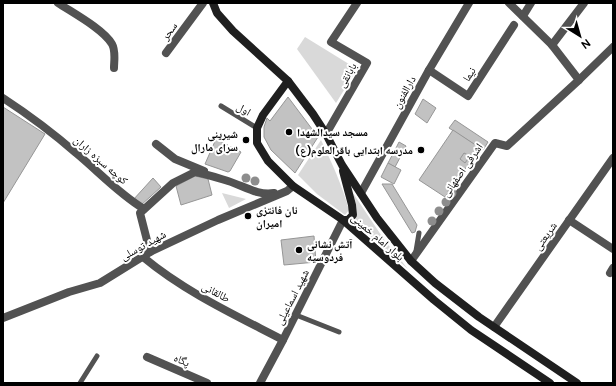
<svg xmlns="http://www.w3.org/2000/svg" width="616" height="386" font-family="'DM Sans','Noto Naskh Arabic',sans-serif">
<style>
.green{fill:#d9d9d9}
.building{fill:#c2c2c2;stroke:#969696}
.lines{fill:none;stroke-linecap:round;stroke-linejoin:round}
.lane{stroke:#525252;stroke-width:5}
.street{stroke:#525252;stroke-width:8}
.secondary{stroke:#1f1f1f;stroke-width:8}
.tree{fill:#8d8d8d}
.poi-dot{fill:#000;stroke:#fff;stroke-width:1.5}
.labels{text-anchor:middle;stroke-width:4;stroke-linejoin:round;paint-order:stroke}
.street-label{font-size:11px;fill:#000;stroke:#fff}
.poi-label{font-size:11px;font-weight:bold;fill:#000;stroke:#fff;text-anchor:start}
</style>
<rect width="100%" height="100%" fill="#fff"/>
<g class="green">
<path d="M305,37l52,32 -21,34 -39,-54z"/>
<path d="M321,140c11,23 21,45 28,70l-4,5 -28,-21 -19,-19z"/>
<path d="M222,193l24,6 -17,9z"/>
<path d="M353,193l32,48 23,28 -55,-48c7,-8 2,-19 0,-28z"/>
</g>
<g class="building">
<path d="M288,97l30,40 -23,36 -24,-23 -7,-13v-10l3,-9 3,3z"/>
<path d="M423,99l13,9 -9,15 -12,-9z"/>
<path d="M3,107l42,27 -42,69z"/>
<path d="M455,120l33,22 -5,8 -34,-22z"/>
<path d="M453,130l27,18 -35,49 -26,-17z"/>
<path d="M216,139l25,13 -11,19 -2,1 -23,-8z"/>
<path d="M399,142l7,4 -3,6 -7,-4z"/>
<path d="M396,148l7,4 -8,15 -7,-4z"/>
<path d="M464,153l6,3 -5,7 -5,-4z"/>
<path d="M388,163l13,7 -7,14 -13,-7z"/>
<path d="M195,176l13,3 4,16 -31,10 -5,-19z"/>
<path d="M153,178l8,9 -21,19 -7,-6z"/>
<path d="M382,184h10l25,41 -2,7 -3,1z"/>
<path d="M314,236l2,26 -32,3 -3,-25z"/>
</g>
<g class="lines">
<g class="lane">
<path d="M221,106l36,22"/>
<path d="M416,251l3,-18"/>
<path d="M296,315l43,17"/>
<path d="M80,383l17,-27"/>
</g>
<g class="street">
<path d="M58,3c15,10 45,26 54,41 4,7 2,17 2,24"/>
<path d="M509,3l43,42 27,35"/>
<path d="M523,16l8,-13"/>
<path d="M552,45l32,-42"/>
<path d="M166,53l37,-50"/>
<path d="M429,70l39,26 46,-71"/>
<path d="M3,98c26,17 50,35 73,55 23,19 43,41 68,56"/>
<path d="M326,134l41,-71 -36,-21 26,-39"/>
<path d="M156,144l19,15 29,12"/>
<path d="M361,193l68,-123 40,-67"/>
<path d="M569,220l44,29"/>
<path d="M150,252l-10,-39 33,-30 22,-11c11,2 23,6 33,9 16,5 30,15 46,12"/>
<path d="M143,257c42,35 92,58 140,83"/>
<path d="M411,261l84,-118 12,3 72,-66 34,-33"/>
<path d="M610,273l3,-5"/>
<path d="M3,318l66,-26 31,-9 50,-31 68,-32 69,-29 6,-5"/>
<path d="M494,327l119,-169"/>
<path d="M147,357l60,26"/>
<path d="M260,383l23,-43 60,-120"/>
</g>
<g class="secondary">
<path d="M213,3l4,10 16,18 55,50 25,33 13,20 16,31 35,53 34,43 24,22 44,34 98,66"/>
<path d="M288,81l-25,34 -6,13v15l11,18 25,25 50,34 91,80 37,30 79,53"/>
<path d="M343,220h5l5,-5 -1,-10 -9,-34"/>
</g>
</g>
<g class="tree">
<circle cx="246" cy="178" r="4.5"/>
<circle cx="255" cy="181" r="4.5"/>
<circle cx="452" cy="193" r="4.5"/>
<circle cx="446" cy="202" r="4.5"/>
<circle cx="439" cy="211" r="4.5"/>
<circle cx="432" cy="221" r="4.5"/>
</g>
<g class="poi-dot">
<circle cx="289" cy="132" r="4"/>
<circle cx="246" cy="140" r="4"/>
<circle cx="421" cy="150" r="4"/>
<circle cx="248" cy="216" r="4"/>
<circle cx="299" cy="250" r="4"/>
</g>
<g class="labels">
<g class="street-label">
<text transform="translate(169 31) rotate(-54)" y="4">سحر</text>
<text transform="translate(469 74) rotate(-57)" y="4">نیما</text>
<text transform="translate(347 75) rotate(-60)" y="4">بابانقی</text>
<text transform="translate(404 92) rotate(-61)" y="4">دارالفنون</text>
<text transform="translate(244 109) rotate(31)" y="4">اول</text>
<text transform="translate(101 160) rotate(41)" y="4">کوچه سبزه زاران</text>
<text transform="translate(462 170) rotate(-55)" y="4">اشرفی اصفهانی</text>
<text transform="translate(545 236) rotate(-55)" y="4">شریعتی</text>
<text transform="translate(378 237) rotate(41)" y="4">بلوار امام خمینی</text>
<text transform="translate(143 245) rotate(-29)" y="4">شهید توسلی</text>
<text transform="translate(216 292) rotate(28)" y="4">طالقانی</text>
<text transform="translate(292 297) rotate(-63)" y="4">شهید اسماعیلی</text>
<text transform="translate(182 360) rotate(24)" y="4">پگاه</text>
</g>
<g class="poi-label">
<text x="297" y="136">مسجد سیدالشهدا</text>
<text x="238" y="138" text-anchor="end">شیرینی<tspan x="238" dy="13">سرای مارال</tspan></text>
<text x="413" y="154" text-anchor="end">مدرسه ابتدایی باقرالعلوم(ع)</text>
<text x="256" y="214">نان فانتزی<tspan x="256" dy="13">امیران</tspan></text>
<text x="307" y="248">آتش نشانی<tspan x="307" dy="13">فردوسیه</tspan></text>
</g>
</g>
<rect width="616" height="386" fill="none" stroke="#000000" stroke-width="8"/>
<g transform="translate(580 36) rotate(143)" stroke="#ffffff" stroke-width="3" paint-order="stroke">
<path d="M0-3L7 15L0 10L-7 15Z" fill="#000000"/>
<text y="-6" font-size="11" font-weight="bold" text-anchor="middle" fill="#000000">N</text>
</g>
</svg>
